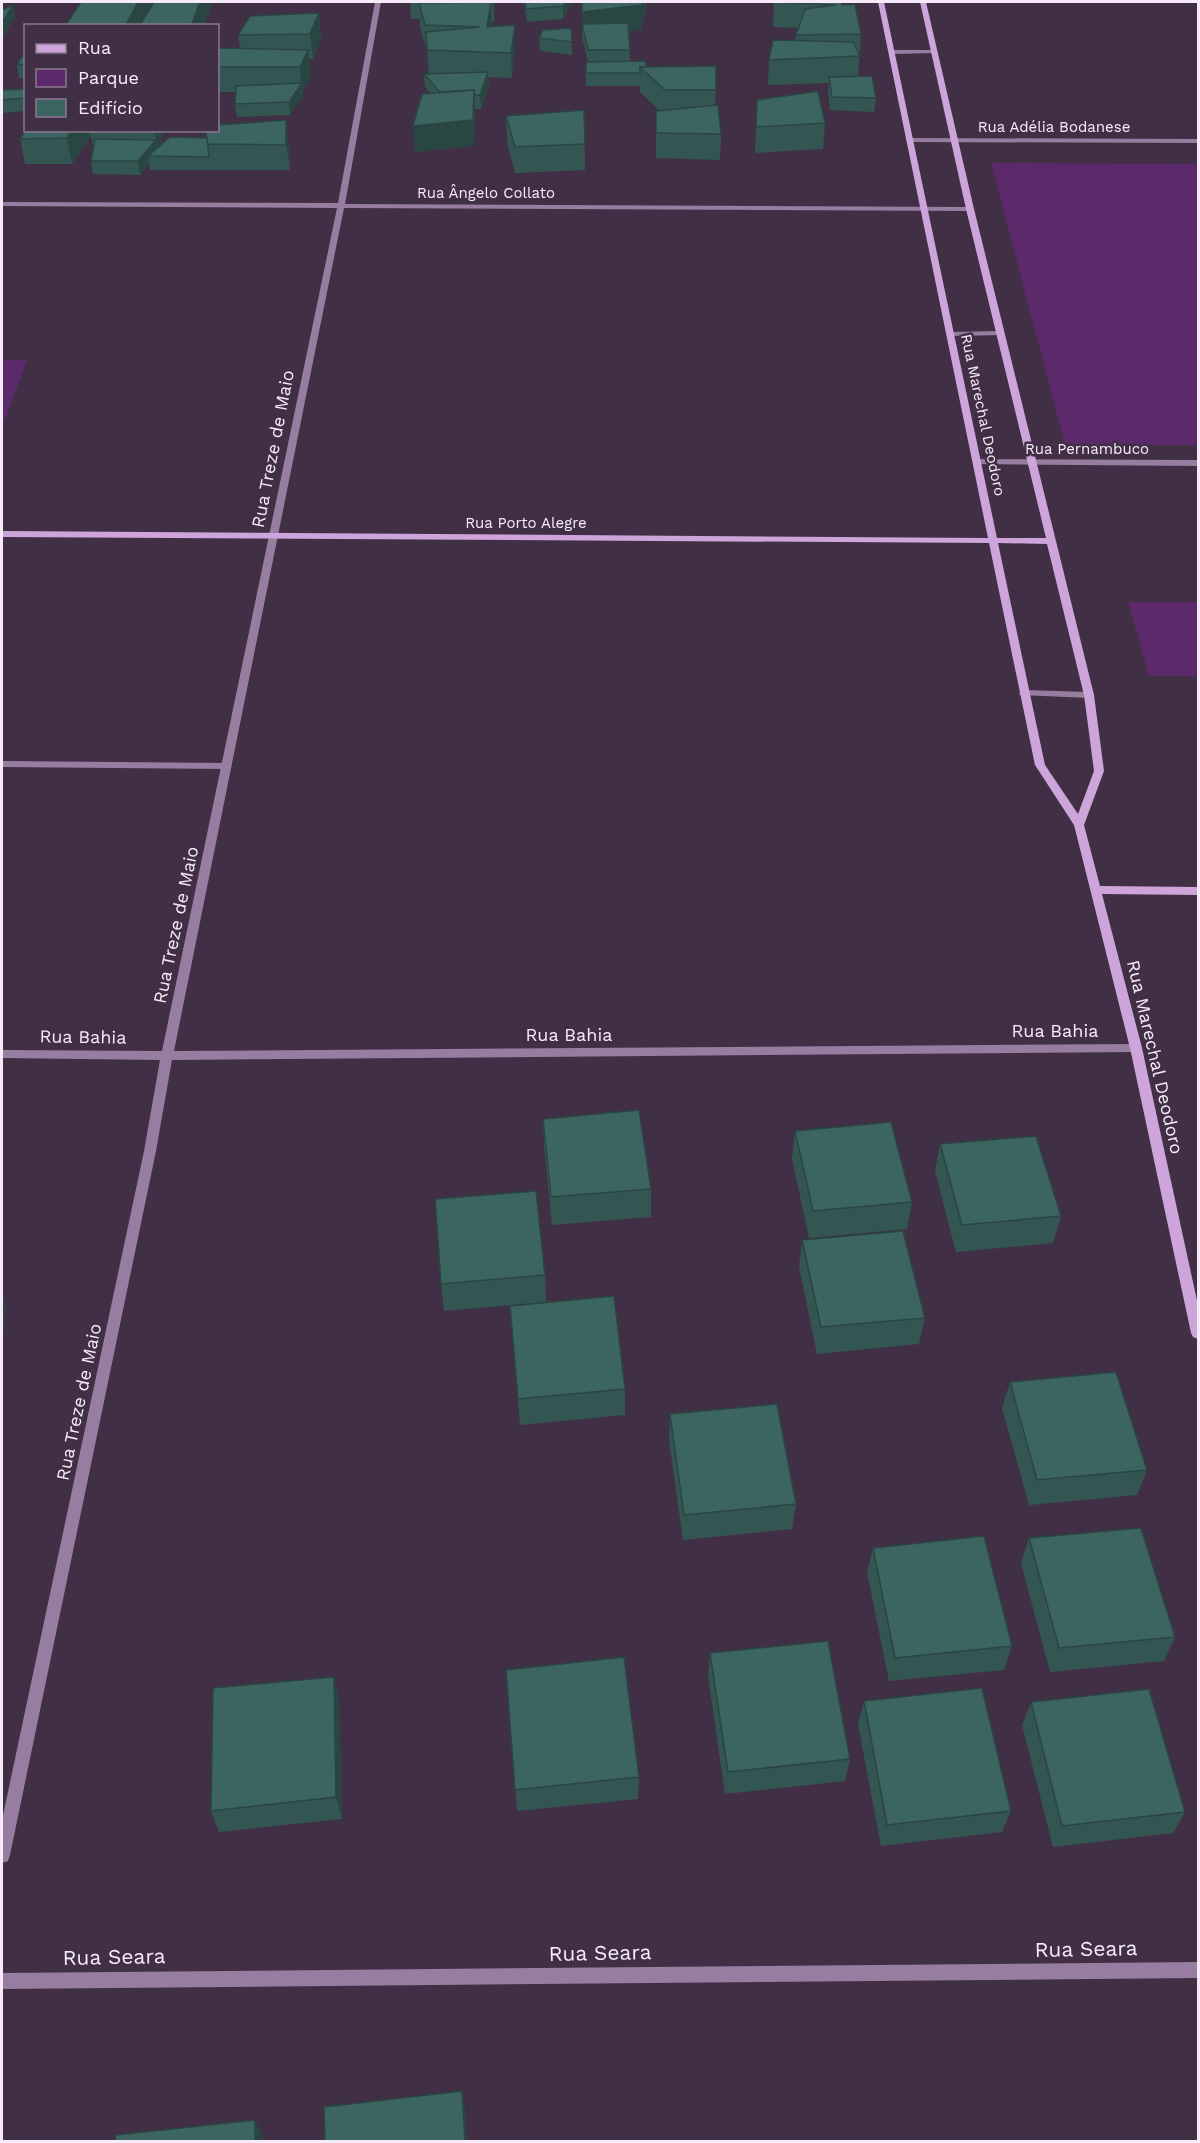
<svg xmlns="http://www.w3.org/2000/svg" width="1200" height="2143" font-family="'Work Sans',sans-serif">
<style>
.green{fill:#5c2a6a}
.lines{fill:none;stroke-linecap:round;stroke-linejoin:round}
.lane{fill:#977d9f;fill-rule:evenodd}
.street{fill:#977d9f;fill-rule:evenodd}
.secondary{fill:#cea5db;fill-rule:evenodd}
.wall{fill:#345653}
.shaded-wall{fill:#2a4643}
.building{fill:#3c6460;stroke:#2a4643;stroke-width:1.5}
.labels{text-anchor:middle;stroke-width:5;stroke-linejoin:round;paint-order:stroke}
.far-street-label{font-size:15px;fill:#f7ebfa;stroke:#412f46}
.street-label{font-size:18px;fill:#f7ebfa;stroke:#412f46}
.near-street-label{font-size:21px;fill:#f7ebfa;stroke:#412f46}
</style>
<rect width="100%" height="100%" fill="#412f46"/>
<g class="green">
<path d="M991,163l207,1v281h-133z"/>
<path d="M2,360h25l-25,68z"/>
<path d="M1128,602h70v74h-49z"/>
</g>
<g class="lines">
<path class="lane" d="M2,761l225,2 5,3 -5,3 -225,-2z"/>
<g class="street">
<path d="M375,2h6l-36,202 625,3 4,2 -4,2 -626,-3 -170,843 962,-7 6,4 -6,4 -964,8 -16,91 -146,704 -2,6 -6,2v-43l142,-669 16,-91 -158,-2v-8l160,1 175,-843 -335,-2v-4l336,1z"/>
<path d="M935,50l3,2 -1,1 -45,1 -3,-2 3,-2z"/>
<path d="M907,138l291,1v4l-288,-1 -4,-2z"/>
<path d="M1000,331h3v4l-53,1 -4,-2 4,-2z"/>
<path d="M976,459l222,1v6l-225,-2v-4z"/>
<path d="M1024,690l65,2 5,3 -5,3 -69,-3 -1,-2z"/>
<path d="M1198,1962v16l-1196,11v-16z"/>
</g>
<path class="secondary" d="M878,2h6l113,536h49l-80,-329 -46,-207h6l48,207 120,486 10,76 -20,54 16,61 98,1v8l-96,-1 40,154 56,257v34l-5,-2 -2,-4 -61,-285 -56,-223 -39,-60 -46,-222 -987,-6v-6l986,7zM998,543l49,1 37,151 10,76 -16,43 -33,-49z"/>
</g>
<g class="wall">
<path d="M410,2h85l-1,20h-2v5l23,23 -3,28 -24,-1 1,9 -8,23h-6l-1,37 -60,6 16,-59 -5,-6 -1,-13h5l-2,-24 -7,-22v-9h-9z"/>
<path d="M524,2h47v2l-8,15 -36,3z"/>
<path d="M582,2h65l-6,28 -12,1 1,31 86,28 -1,15 6,29 -1,26 -64,-2v-47h4l-20,-19v-6h-54v-24h2l-6,-25z"/>
<path d="M774,2l68,3 19,29 -3,43 18,21 -2,14 -44,-2 -2,-20 1,-7 -61,2 1,-25 26,-19 1,-6 2,-7 -25,-1z"/>
<path d="M319,13l2,25 -8,21h-4l2,16 -8,16v5l-13,19 -53,2 -2,-13 1,-12h-18v-44l22,1 -2,-14z"/>
<path d="M571,28l1,27 -32,-4 -1,-13z"/>
<path d="M26,57v21h-7l-2,-14z"/>
<path d="M26,89v22l-24,2v-23z"/>
<path d="M757,100l68,23 -2,26 -68,4z"/>
<path d="M584,110l1,60 -70,3 -8,-31 -1,-26z"/>
<path d="M218,125l71,21 1,24h-140l-1,-6 -9,11 -47,-1 -2,-13 2,-14 -2,-11 -19,28h-47l-5,-25 6,-9h137l-3,16 47,-8z"/>
<path d="M543,1119l108,70v28l-99,8 -8,-79z"/>
<path d="M795,1131l117,71 -5,27 -98,9 -17,-79z"/>
<path d="M940,1144l121,72 -8,27 -97,9 -21,-81z"/>
<path d="M802,1240l123,78 -6,26 -102,10 -18,-87z"/>
<path d="M545,1275l1,27 -102,9 -3,-27z"/>
<path d="M510,1306l115,83v26l-105,10z"/>
<path d="M1010,1382l137,88 -10,25 -108,10 -27,-97z"/>
<path d="M670,1414l126,90 -4,25 -109,11 -14,-100z"/>
<path d="M1029,1538l146,99 -11,24 -114,11 -29,-109z"/>
<path d="M873,1548l139,98 -8,24 -115,11 -22,-109z"/>
<path d="M710,1653l140,106 -5,22 -120,13 -17,-118z"/>
<path d="M506,1670l133,107 -1,22 -121,12z"/>
<path d="M334,1677l5,23 3,119 -123,13 -8,-21z"/>
<path d="M864,1701l147,110 -9,21 -121,14 -23,-122z"/>
<path d="M1031,1702l154,110 -12,21 -120,14 -31,-122z"/>
</g>
<g class="shaded-wall">
<path d="M138,2h16v2l-12,22h-17z"/>
<path d="M200,2h13l-9,24h-13z"/>
<path d="M491,2l1,25h-5z"/>
<path d="M493,2h2l-1,20z"/>
<path d="M565,2h6v2l-8,15v-13z"/>
<path d="M642,2h5l-6,28 -56,7 -3,-13v-12z"/>
<path d="M13,5l2,12 -13,24v-18z"/>
<path d="M319,13l2,25 -8,21 -3,-25z"/>
<path d="M515,25v25l-3,28 -1,-25z"/>
<path d="M308,50l3,25 -8,16v5l-13,19 -1,-13 12,-18 -1,-17z"/>
<path d="M488,72l1,14 -8,23 -1,-14z"/>
<path d="M474,90l1,26 -1,30 -60,6 -1,-26z"/>
<path d="M286,120l3,26 1,24 -4,-25z"/>
<path d="M72,130h18l1,6 -19,28 -5,-26z"/>
<path d="M154,130h9l-5,24 -10,2 1,8 -9,11 -2,-14 18,-21z"/>
<path d="M2,1294l4,11 -4,41z"/>
<path d="M334,1677l5,23 3,119 -6,-22z"/>
<path d="M462,2091l3,17 2,34h-2z"/>
<path d="M255,2120l8,17v5h-8z"/>
</g>
<g class="building">
<path d="M81,2h57l-13,24h-60z"/>
<path d="M154,2h46l-9,24h-52z"/>
<path d="M491,2l-4,25 28,-2 -4,28 -84,-3 -1,-18 54,-5 -55,-2 -6,-22z"/>
<path d="M525,2h40l-2,4 -37,3z"/>
<path d="M582,2h60v3l-60,7z"/>
<path d="M774,2h67l1,3 13,-1 6,30 -65,1 9,-26 31,-4z"/>
<path d="M13,5l-11,18v-13z"/>
<path d="M319,13l-9,21 -72,1 12,-19z"/>
<path d="M628,23l2,27h-42l-6,-26z"/>
<path d="M571,28l1,14 -33,-4 4,-8z"/>
<path d="M773,40l80,2 7,14 -91,4z"/>
<path d="M218,48l90,2 -8,17h-82z"/>
<path d="M22,57h4v8l-9,-1z"/>
<path d="M645,61l1,6h-6v6h-54v-11z"/>
<path d="M716,66v24h-51l-25,-23z"/>
<path d="M488,72l-8,23h-6v-5l-34,2 -16,-18z"/>
<path d="M872,76l4,22 -44,-1 -3,-20z"/>
<path d="M302,83l-13,19 -54,2 1,-18z"/>
<path d="M26,89v9l-24,2v-10z"/>
<path d="M474,90l-1,30 -60,6 9,-32z"/>
<path d="M818,91l7,32 -69,4 1,-27z"/>
<path d="M718,105l3,29 -65,-1v-22z"/>
<path d="M584,110l1,34 -70,3 -9,-31z"/>
<path d="M286,120v25l-79,-1 -1,-14h12v-5z"/>
<path d="M26,129v1h46l-5,8 -47,1z"/>
<path d="M170,137l37,1 2,19 -61,-1z"/>
<path d="M95,139l61,1 -18,21h-47z"/>
<path d="M639,1110l12,79 -100,8 -8,-78z"/>
<path d="M891,1122l21,80 -99,9 -18,-80z"/>
<path d="M1036,1136l25,80 -99,9 -22,-81z"/>
<path d="M536,1191l9,84 -104,9 -6,-85z"/>
<path d="M903,1231l22,87 -104,9 -19,-87z"/>
<path d="M614,1296l11,93 -107,10 -8,-93z"/>
<path d="M1116,1372l31,98 -110,10 -27,-98z"/>
<path d="M777,1404l19,100 -112,11 -14,-101z"/>
<path d="M1141,1528l34,109 -116,11 -30,-110z"/>
<path d="M984,1536l28,110 -117,12 -22,-110z"/>
<path d="M828,1641l22,118 -122,13 -18,-119z"/>
<path d="M624,1657l15,120 -124,13 -9,-120z"/>
<path d="M334,1677l2,120 -125,14 2,-123z"/>
<path d="M982,1688l29,123 -124,14 -23,-124z"/>
<path d="M1149,1689l36,123 -123,14 -31,-124z"/>
<path d="M462,2091l3,51h-140l-1,-35z"/>
<path d="M255,2120v22h-140l1,-7z"/>
</g>
<g class="labels">
<g class="far-street-label">
<text x="1054" y="132">Rua Adélia Bodanese</text>
<text x="486" y="198">Rua Ângelo Collato</text>
<text transform="translate(983 415) rotate(78)" y="5">Rua Marechal Deodoro</text>
<text x="1087" y="454">Rua Pernambuco</text>
<text x="526" y="528">Rua Porto Alegre</text>
</g>
<g class="street-label">
<text transform="translate(273 449) rotate(-79)" y="6">Rua Treze de Maio</text>
<text transform="translate(176 925) rotate(-78)" y="6">Rua Treze de Maio</text>
<text x="1055" y="1037">Rua Bahia</text>
<text x="569" y="1041">Rua Bahia</text>
<text transform="translate(83 1037) rotate(1)" y="6">Rua Bahia</text>
<text transform="translate(1155 1057) rotate(77)" y="6">Rua Marechal Deodoro</text>
<text transform="translate(79 1402) rotate(-78)" y="6">Rua Treze de Maio</text>
</g>
<g class="near-street-label">
<text transform="translate(1086 1949) rotate(-1)" y="7">Rua Seara</text>
<text transform="translate(600 1953) rotate(-1)" y="7">Rua Seara</text>
<text transform="translate(114 1957) rotate(-1)" y="7">Rua Seara</text>
</g>
</g>
<rect width="1200" height="2143" fill="none" stroke="#f7ebfa" stroke-width="6"/>
<rect x="24" y="24" width="195" height="108" fill="#412f46" stroke="#8a7a8e" stroke-width="1.5"/>
<rect x="36" y="44" width="30" height="9" fill="#cea5db" stroke="#8a7a8e" stroke-width="1.5"/>
<text x="78" y="54" font-size="18" fill="#f7ebfa">Rua</text>
<rect x="36" y="69" width="30" height="18" fill="#5c2a6a" stroke="#8a7a8e" stroke-width="1.5"/>
<text x="78" y="84" font-size="18" fill="#f7ebfa">Parque</text>
<rect x="36" y="99" width="30" height="18" fill="#3c6460" stroke="#8a7a8e" stroke-width="1.5"/>
<text x="78" y="114" font-size="18" fill="#f7ebfa">Edifício</text>
</svg>
